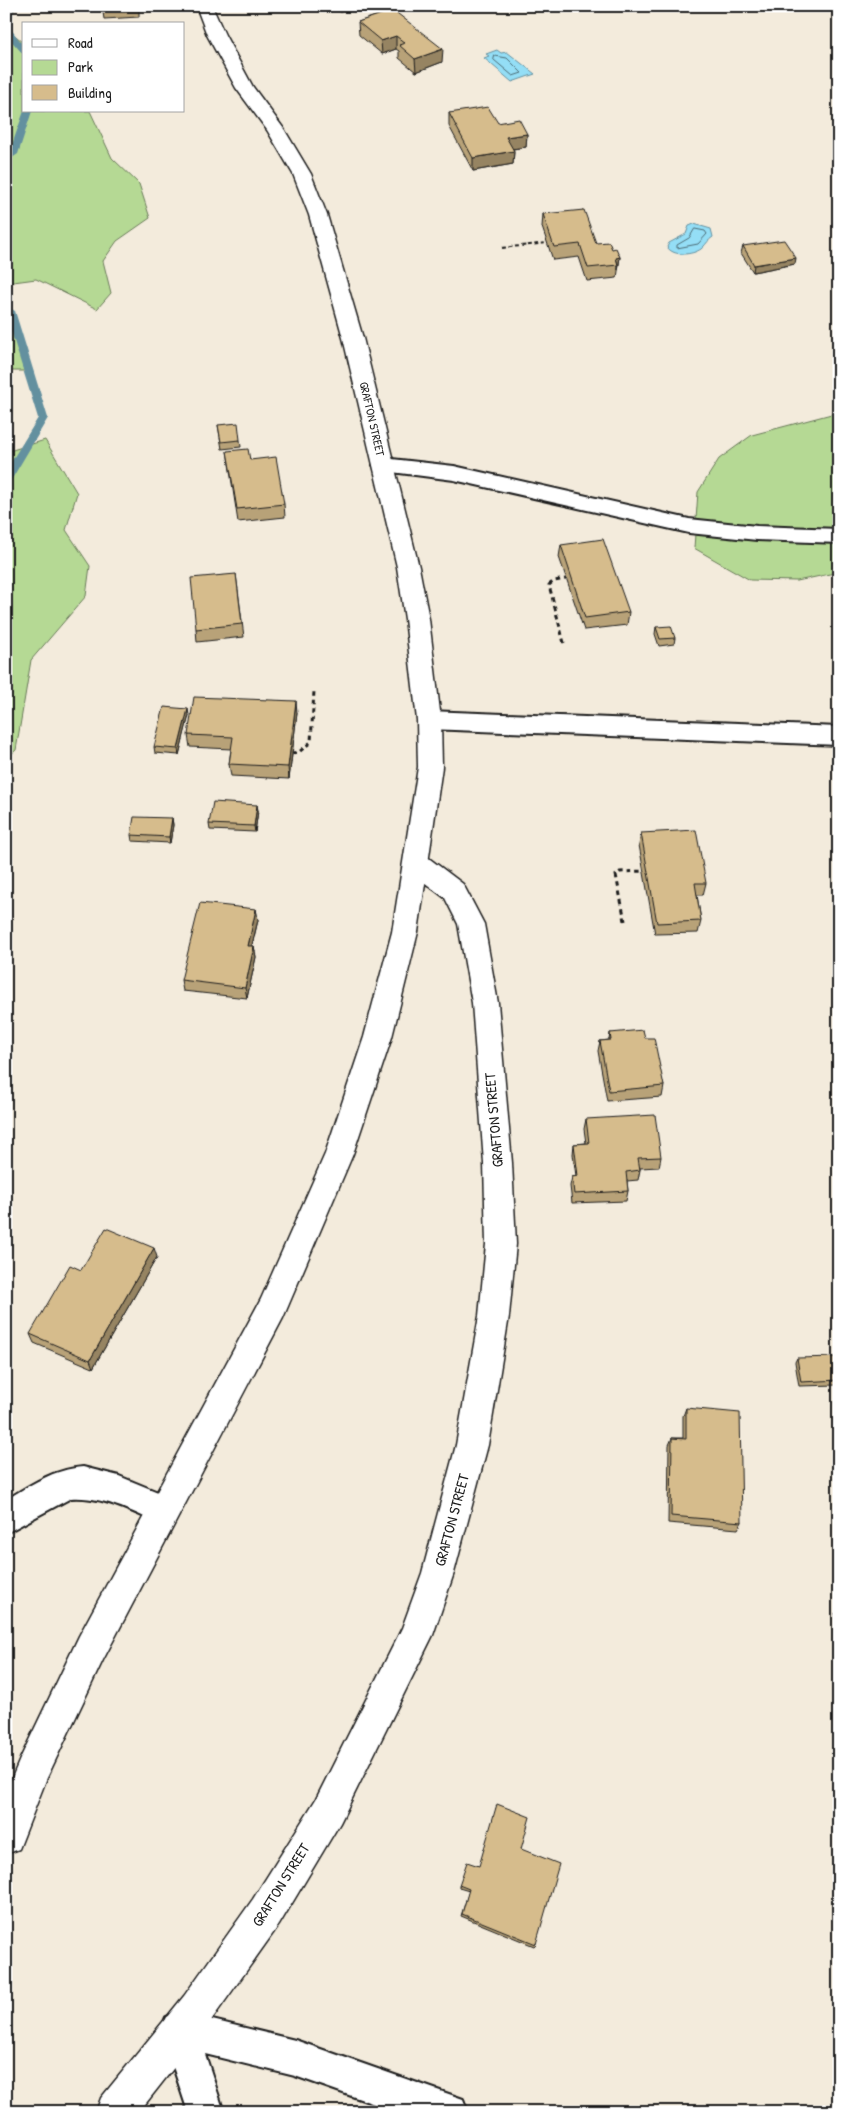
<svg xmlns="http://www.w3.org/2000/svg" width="845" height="2118" font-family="'Patrick Hand',sans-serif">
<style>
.green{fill:#b5d994;stroke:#687a58}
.water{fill:#94def6;stroke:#64909f}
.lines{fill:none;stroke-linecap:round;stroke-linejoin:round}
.shore{stroke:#4c6a73;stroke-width:1}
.stream{fill:#64909f;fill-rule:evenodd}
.service-casing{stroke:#1c1c1c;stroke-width:4}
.minor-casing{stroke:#1c1c1c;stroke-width:3}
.tertiary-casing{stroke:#1c1c1c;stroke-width:3}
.path-far2{stroke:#1c1c1c;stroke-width:2;stroke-dasharray:4 2.5;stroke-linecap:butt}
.path-far1{stroke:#1c1c1c;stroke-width:3;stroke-dasharray:4.5 4;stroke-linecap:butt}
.path{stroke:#1c1c1c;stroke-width:4;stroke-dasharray:6 4.5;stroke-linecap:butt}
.service{fill:#fff;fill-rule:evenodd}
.minor{fill:#fff;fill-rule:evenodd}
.tertiary{fill:#fff;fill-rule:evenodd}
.wall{fill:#b8a278;stroke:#1c1c1c}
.shaded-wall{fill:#968462;stroke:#1c1c1c}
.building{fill:#d6bc8c;stroke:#1c1c1c}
.labels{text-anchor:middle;stroke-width:4;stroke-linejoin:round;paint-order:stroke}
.far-street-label{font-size:12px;fill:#1c1c1c;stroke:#fff}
.street-label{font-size:15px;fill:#1c1c1c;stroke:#fff}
</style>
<rect width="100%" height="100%" fill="#f3ebdc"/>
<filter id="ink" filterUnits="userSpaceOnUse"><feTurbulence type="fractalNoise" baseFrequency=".02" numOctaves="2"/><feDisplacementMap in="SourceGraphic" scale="10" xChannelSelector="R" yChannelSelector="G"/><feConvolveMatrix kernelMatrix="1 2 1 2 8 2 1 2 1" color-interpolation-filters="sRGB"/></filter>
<g filter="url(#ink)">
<g class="green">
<path d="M6,6h8l-5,24 15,13v68h66l22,47 27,26 11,34 -33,23 -14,20 8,32 -14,16 -61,-30 -30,4z"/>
<path d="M6,319l14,16 5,36h-19z"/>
<path d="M839,412v160l-42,9 -47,-1 -56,-32 4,-56 21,-33 33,-24z"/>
<path d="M45,440l32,53 -11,37 24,36 -4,30 -55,64 -15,90 -10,9v-307z"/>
</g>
<g class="water">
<path d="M497,50l4,3 6,-1 28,22 -23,8 -28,-24 5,-2 -3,-2z"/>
<path d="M694,224l17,5 2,8c-6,4 -7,8 -12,12 -9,6 -27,8 -34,-2l2,-4 17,-9 3,-8z"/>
</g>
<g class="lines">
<g class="shore">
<path d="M495,56l12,2 15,15 -9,3 -19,-16z"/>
<path d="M695,229l10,2 2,3 -9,10 -21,4v-3l12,-7z"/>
</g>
<g class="stream">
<path d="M6,6h8l-4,22 14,18v9l-18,-20z"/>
<path d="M24,111h8l-14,43 -12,8v-7l3,-2z"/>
<path d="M6,306l9,5 33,107 -38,64 -4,1v-13l32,-52 -32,-103z"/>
</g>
<defs>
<g id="service">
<path d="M383,458l71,8 235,53 68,7 82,3v14l-82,-3 -68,-7 -235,-53 -78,-10 -3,-5 3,-5z"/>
<path d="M429,711l410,16v18l-410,-16 -8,-3 -3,-6 3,-6z"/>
<path d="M83,1467l36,9 56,23 4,11 -4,11 -11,4c-31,-12 -59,-29 -93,-27l-65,35v-33c24,-15 48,-31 77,-33z"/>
<path d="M179,2012l116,28 168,59 5,13h-71l-102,-36 -90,-22 19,58h-36l-27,-82 5,-13z"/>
</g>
<path id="minor" d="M417,853l9,3 37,28 21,40 14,79 14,160 4,81 -7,72 -21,129 -34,128 -21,62 -93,188 -61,102 -69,97 -71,90h-43l5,-14 83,-102 69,-97 63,-100 86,-171 20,-55 34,-128 23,-129 7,-72 -2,-81 -12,-160 -14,-79 -13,-26 -37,-28 -4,-7 4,-7z"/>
<path id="tertiary" d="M196,6h16l13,29 28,52 31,42 27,45 16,41 36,123 56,229 10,52 12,101 1,47 -24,165 -26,105 -39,117 -70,164 -180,342 -57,120 -27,69 -13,5v-62l14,-33 59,-123 182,-337 64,-145 39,-117 28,-105 26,-165 -1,-47 -12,-101 -8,-52 -54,-229 -34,-123 -16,-41 -26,-44 -31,-42 -29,-53z"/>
</defs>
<use href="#service" class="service-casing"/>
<use href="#minor" class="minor-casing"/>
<use href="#tertiary" class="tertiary-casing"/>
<path class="path-far2" d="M502,248l46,-5"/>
<g class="path-far1">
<path d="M564,643l-15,-58 5,-4 12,-2"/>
<path d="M292,753l7,-1 12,-10 3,-51"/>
<path d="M625,921l-9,-46 4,-3 24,-1"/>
</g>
<path class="path" d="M835,1615l4,-1"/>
<use href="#service" class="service"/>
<use href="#minor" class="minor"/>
<use href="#tertiary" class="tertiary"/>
</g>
<g class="wall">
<path d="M102,6h37v11l-35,2z"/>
<path d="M333,6h24v1l-17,5z"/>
<path d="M393,10l49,52 -26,10 -17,-14v-7l-3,-2 -14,5 -23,-19 -1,-13z"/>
<path d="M449,113l78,21 -1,13 -13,2 1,2 -1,13 -40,7 -24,-45z"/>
<path d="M543,214l53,29 16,6 8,8 -3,21 -30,3 -8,-24 -26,3 -11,-33z"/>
<path d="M743,246l52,18 -42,8 -12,-19z"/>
<path d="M218,425l22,15 1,7 -19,2z"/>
<path d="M227,451l57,53 1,13 -47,5z"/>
<path d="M561,545l68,67 -2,13 -43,5 -25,-73z"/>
<path d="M236,574l8,63 -47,5 -1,-13z"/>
<path d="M656,627l19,11 -1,6 -15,2 -4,-12z"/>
<path d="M297,713l-8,66 -58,-3 -2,-12 2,-15 -41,-2 -2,-12z"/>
<path d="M189,715l-10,40 -24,-2 -1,-6z"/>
<path d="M257,805l1,6 -3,21 -45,-2 -1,-6z"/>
<path d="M172,818l1,7 -3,18 -38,-2 -1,-6z"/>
<path d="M641,833l65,50 -3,12h-6l4,26 -3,12 -43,1 -16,-89z"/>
<path d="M256,909l2,11 -6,26h2l2,11 -9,41 -64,-7 -2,-11z"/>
<path d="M610,1033l35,5 19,48 -2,11 -55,4 -9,-50 2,-10 9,-1z"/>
<path d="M839,1055v16l-6,-9 2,-6z"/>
<path d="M586,1119l75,38 -2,10 -19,1v2l-2,10 -11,1 1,10 -2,10 -54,2 -2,-17 2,-9 4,-1 -3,-22 1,-10 12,-1 -2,-14z"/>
<path d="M157,1257l-64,111 -59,-25 -4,-9z"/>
<path d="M797,1358l42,18v6l-2,3 -38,1 -4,-24z"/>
<path d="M686,1408l56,114 -4,7 -70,-6 1,-78 3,-7h11v-22z"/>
<path d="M521,1849l15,95 -2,2 -73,-30 8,-25 -10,-3v-3z"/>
</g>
<g class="shaded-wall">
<path d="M340,6h17v1l-17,5z"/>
<path d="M396,36v13l-14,5 -1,-13z"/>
<path d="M443,49l-1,13 -26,10 -1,-13z"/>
<path d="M527,134l-1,13 -21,3 1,-13z"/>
<path d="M514,151l-1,13 -40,7v-13z"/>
<path d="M620,257l-2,13v-5l-2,-7z"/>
<path d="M796,258l-1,6 -42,8 1,-7z"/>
<path d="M296,701l1,12 -8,66 -1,-12z"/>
<path d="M188,709l1,6 -10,40 -1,-6z"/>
<path d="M257,805l1,6 -3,21 -1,-6z"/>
<path d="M172,818l1,7 -3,18 -1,-6z"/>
<path d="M256,909l2,11 -9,37 -1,-11z"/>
<path d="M254,946l2,11 -9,41 -2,-10z"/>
<path d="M154,1248l3,9 -64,111 -3,-8z"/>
</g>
<g class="building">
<path d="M393,10l50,39 -28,10 -16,-14 6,-2 -9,-7 -15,5 -23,-19z"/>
<path d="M488,107l10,16 21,-4 8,15 -21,3 8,14 -41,7 -24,-45z"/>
<path d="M584,210l12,33 13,-1 3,7 4,-1 4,9 -4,1 2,7 -30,3 -8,-24 -26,3 -11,-33z"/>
<path d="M784,240l12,18 -42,7 -11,-19z"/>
<path d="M238,423l2,17 -19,2 -3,-17z"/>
<path d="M248,449l2,11 26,-3 8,47 -47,5 -10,-58z"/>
<path d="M603,539l26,73 -44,6 -24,-73z"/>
<path d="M236,574l6,50 -46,5 -5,-51z"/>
<path d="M671,626l4,12 -15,1 -4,-12z"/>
<path d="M194,697l102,4 -8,66 -59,-3 4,-27 -45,-2z"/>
<path d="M164,707l24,2 -10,40 -24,-2z"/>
<path d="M213,802l44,3 -3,21 -45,-2z"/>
<path d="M134,817l38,1 -3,19 -38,-2z"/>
<path d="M696,830l10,53h-11l6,38 -44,2 -16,-90z"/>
<path d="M200,903l56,6 -8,37h6l-9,42 -64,-8z"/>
<path d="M643,1030l2,8h9l10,48 -55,5 -9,-50 11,-1 -1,-7z"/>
<path d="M839,1055v7l-4,-6z"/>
<path d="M655,1115l6,42 -23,1 2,12 -14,2 2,19 -54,3 -2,-17 6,-1 -4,-32 15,-1 -3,-24z"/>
<path d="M106,1228l48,20 -64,112 -60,-26 40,-69 11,5z"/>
<path d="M836,1357l3,23 -38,2 -4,-24z"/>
<path d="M686,1408l54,5 2,109 -71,-6 1,-78 14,1z"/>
<path d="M497,1804l33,13 -9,32 38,15 -23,80 -74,-30 7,-25 -10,-4 8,-23 12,4z"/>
</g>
</g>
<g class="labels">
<g class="far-street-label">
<text transform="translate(372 419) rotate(77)" y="4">GRAFTON STREET</text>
</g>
<g class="street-label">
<text transform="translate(494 1120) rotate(-95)" y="5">GRAFTON STREET</text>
<text transform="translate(452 1520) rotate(-75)" y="5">GRAFTON STREET</text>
<text transform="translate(281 1885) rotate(-58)" y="5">GRAFTON STREET</text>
</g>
</g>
<rect width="845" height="2118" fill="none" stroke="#fff" stroke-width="25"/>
<rect x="12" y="12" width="820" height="2093" fill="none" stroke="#1c1c1c" stroke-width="2" filter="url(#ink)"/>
<rect x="22" y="22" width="162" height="90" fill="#ffffff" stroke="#a4a4a4"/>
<rect x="32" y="39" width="25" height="8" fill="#ffffff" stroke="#a4a4a4"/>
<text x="68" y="48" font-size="15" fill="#1c1c1c">Road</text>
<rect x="32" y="60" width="25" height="15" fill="#b5d994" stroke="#a4a4a4"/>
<text x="68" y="72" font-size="15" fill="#1c1c1c">Park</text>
<rect x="32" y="85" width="25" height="15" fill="#d6bc8c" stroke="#a4a4a4"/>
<text x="68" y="98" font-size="15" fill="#1c1c1c">Building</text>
</svg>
